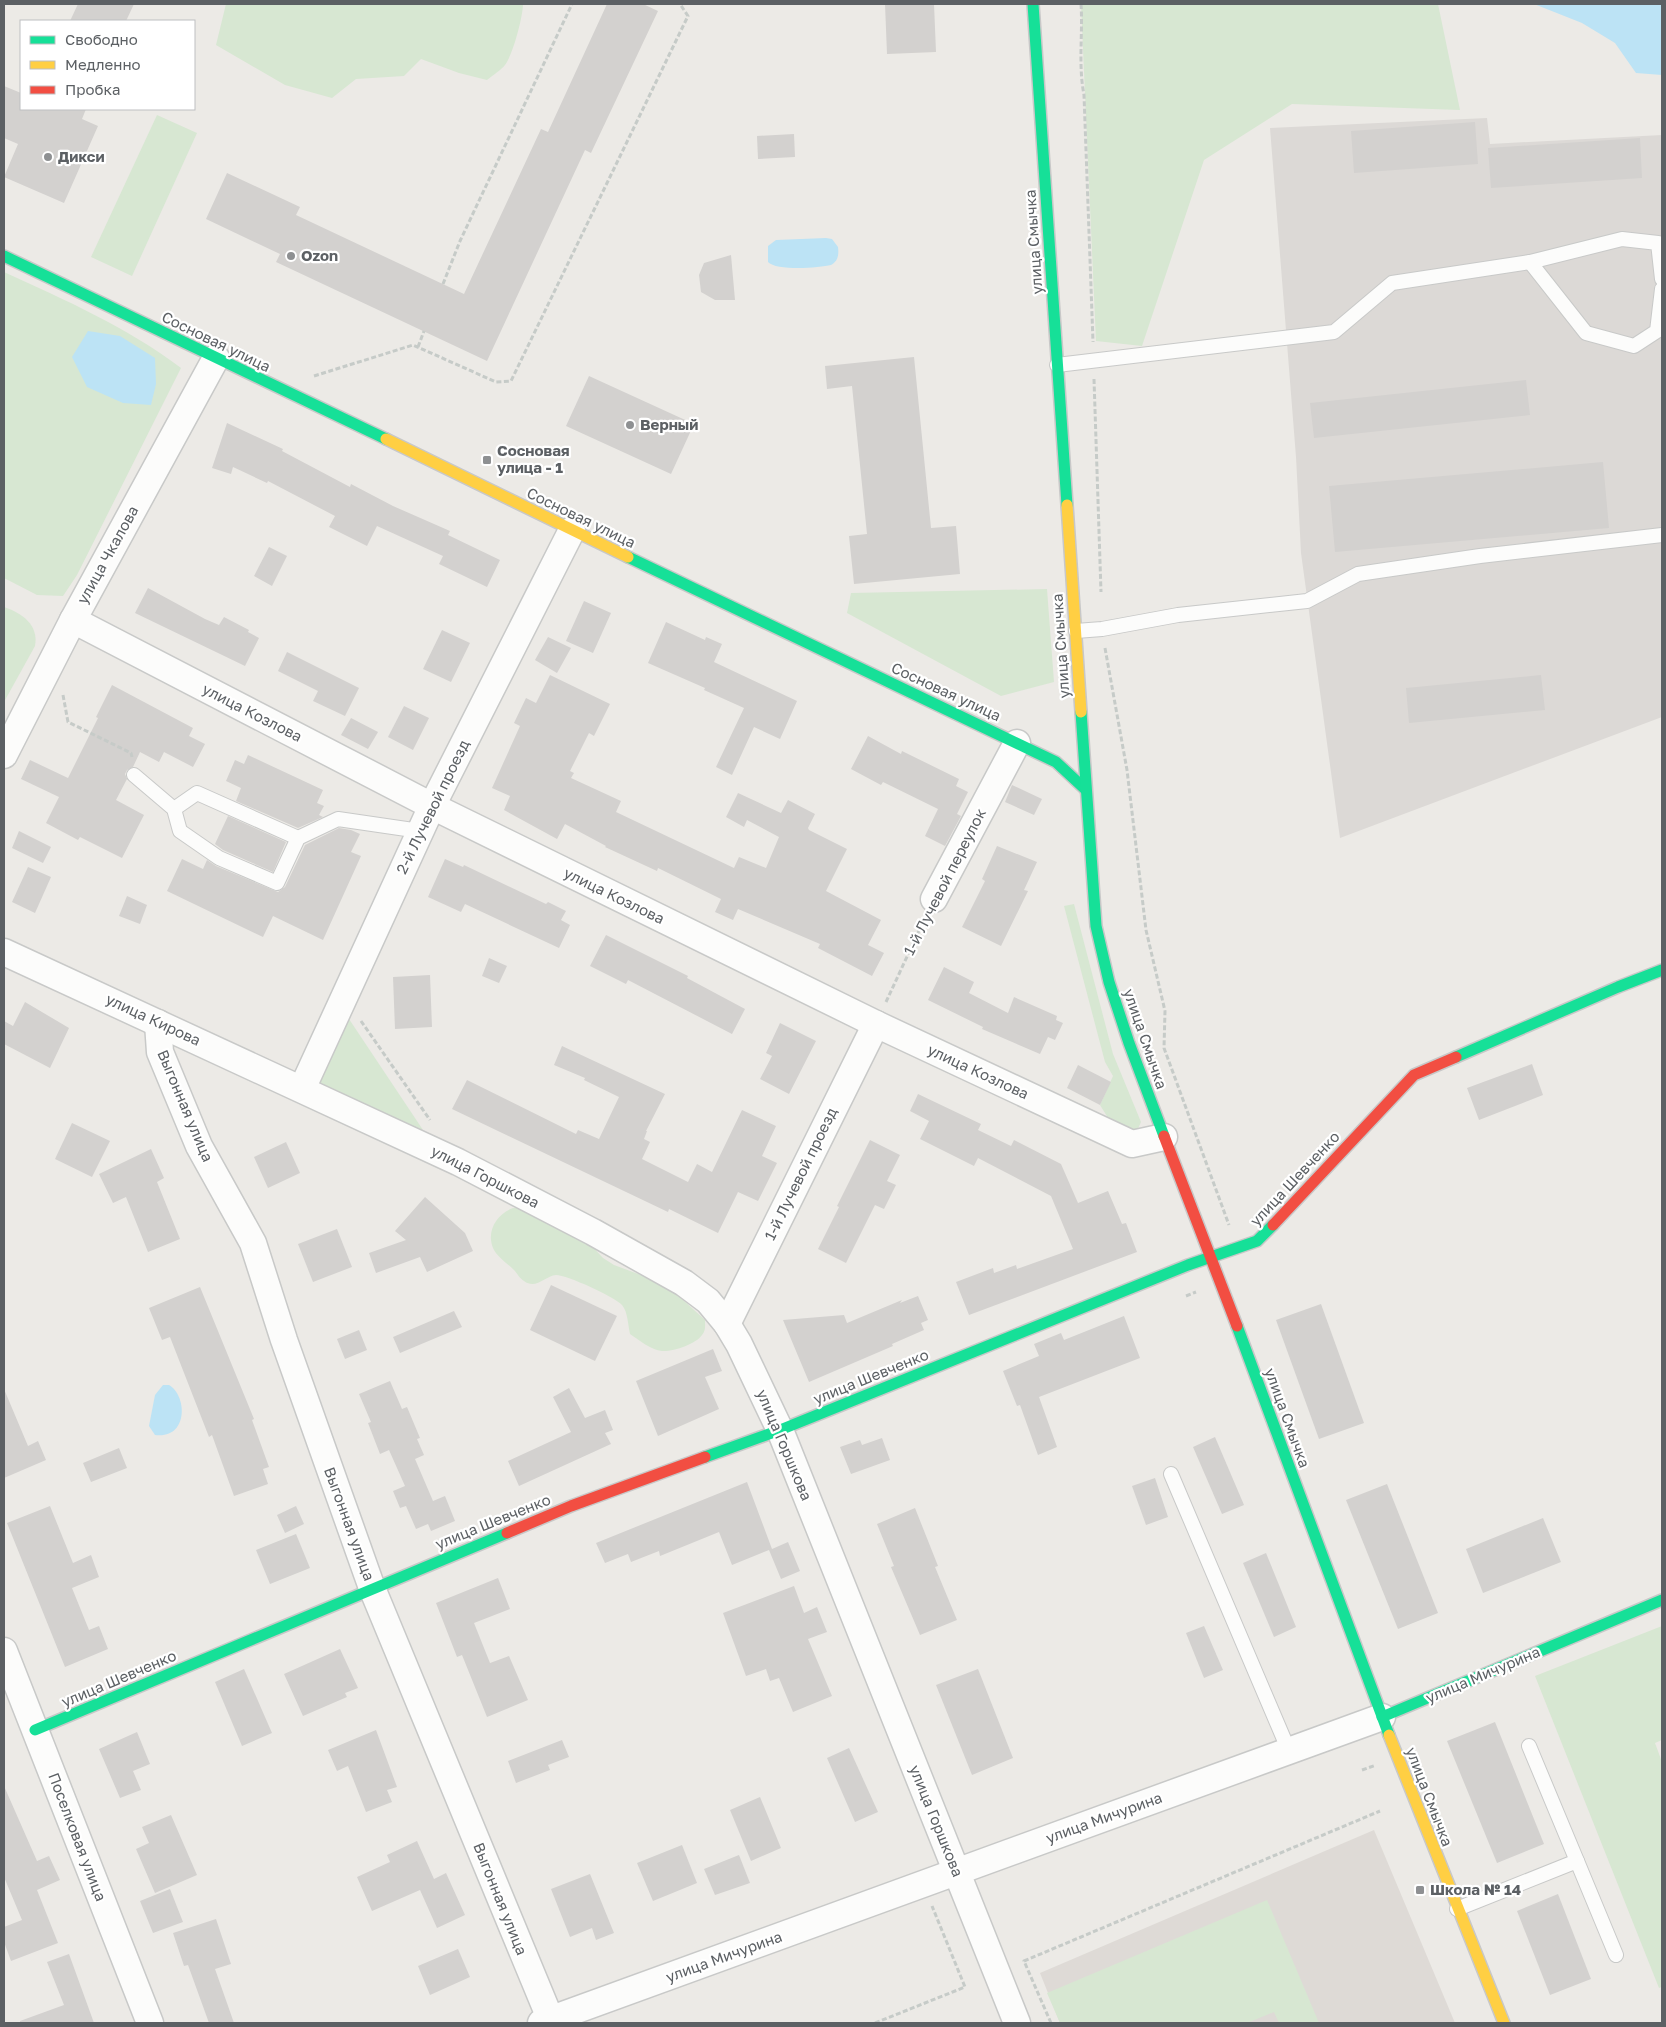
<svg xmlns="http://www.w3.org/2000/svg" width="1666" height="2027" font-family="'Golos Text',sans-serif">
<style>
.industrial{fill:#dcd9d6}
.education{fill:#dedad6}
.green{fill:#d7e7d2}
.water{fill:#bce3f5}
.building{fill:#d3d1cf}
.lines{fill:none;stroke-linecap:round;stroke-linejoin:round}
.lane-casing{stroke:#c8c9c8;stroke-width:16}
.street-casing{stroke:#c8c9c8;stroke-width:29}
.fast-casing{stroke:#c8c8c8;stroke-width:14}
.slow-casing{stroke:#c8c8c8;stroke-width:14}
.jam-casing{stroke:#c8c8c8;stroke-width:14}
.path{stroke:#c6cbc8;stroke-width:3;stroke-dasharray:5 2.5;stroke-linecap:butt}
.lane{stroke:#fcfcfb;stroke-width:14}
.street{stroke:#fcfcfb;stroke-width:26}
.fast{stroke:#16e098;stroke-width:11}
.slow{stroke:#ffcf43;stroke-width:11}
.jam{stroke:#f24e42;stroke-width:11}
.poi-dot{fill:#8e9092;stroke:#fff;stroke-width:2}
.labels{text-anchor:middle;stroke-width:4.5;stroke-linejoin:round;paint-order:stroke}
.poi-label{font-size:15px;font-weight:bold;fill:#5c6064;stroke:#fff;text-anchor:start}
.street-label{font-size:15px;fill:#5c6064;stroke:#fff}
</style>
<rect width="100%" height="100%" fill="#eceae6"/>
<path class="industrial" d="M1487,118l3,26 172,-9v582l-322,121 -39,-285 -5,-96 -26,-329z"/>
<path class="education" d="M1374,1830l81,193h-395l-20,-50z"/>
<g class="green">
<path d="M226,4h297c0,12 -10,51 -18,61 -4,5 -12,10 -18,15l-28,-7 -38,-14 -17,17 -48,3 -24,19 -47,-13 -69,-40z"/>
<path d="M1081,4h357l22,106 -168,-6 -88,56 -62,186 -46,-5z"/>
<path d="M157,115l40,18 -65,143 -41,-19z"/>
<path d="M4,272c61,28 123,55 177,96l-104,207 -14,21 -26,-1 -33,-17z"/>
<path d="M1047,589l7,93 -53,14 -154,-83 4,-20z"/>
<path d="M4,607c18,6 35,18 31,39l-31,56z"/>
<path d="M1074,904l39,150 28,68 -5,11 -23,-7 -13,-21 13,-29 -8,-14 -41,-156z"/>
<path d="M345,1013l78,117 -92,-36 -9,-8 -4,-12z"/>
<path d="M513,1208h9l68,36 13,14 11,7 27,10 29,13 35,32c0,6 1,10 -3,15 -6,9 -29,17 -40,16 -11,-1 -23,-11 -32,-17 -2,-8 -2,-22 -8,-29 -7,-8 -55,-30 -66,-30 -11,1 -20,15 -32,6 -4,-2 -7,-8 -10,-11 -7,-7 -17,-13 -21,-22 -7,-17 4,-34 20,-40z"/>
<path d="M1662,1626v114l-7,3 7,19v225l-3,1 -124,-312z"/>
<path d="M1267,1900l52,123h-40l-5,-11 -27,11h-187l-13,-30z"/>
</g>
<g class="water">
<path d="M1534,4h128v71l-26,-2 -21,-30 -33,-20z"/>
<path d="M826,238l6,1 6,8c1,8 0,14 -7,18 -12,3 -55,6 -63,-3v-16l8,-6z"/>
<path d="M88,331l32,5 35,22 1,26 -5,21 -28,-2 -36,-16 -15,-30z"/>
<path d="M163,1385h6c18,10 20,54 -14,50l-6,-9 6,-31z"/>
</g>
<g class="building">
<path d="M78,4h56l-8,17h-56z"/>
<path d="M607,4h36l15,7 -67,142 -6,-3 -98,211 -211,-99 4,-8 -74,-35 21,-46 73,34 -4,8 168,79 77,-165 7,3z"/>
<path d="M885,4h49l2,48 -49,2z"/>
<path d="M4,86l17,7v16h65l-4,10 16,7 -34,77 -60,-26 14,-33 -14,-6z"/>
<path d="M1475,122l3,42 -124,9 -3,-42z"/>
<path d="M794,134l1,23 -37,2 -1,-23z"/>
<path d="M1640,138l2,40 -151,10 -3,-40z"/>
<path d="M731,255l4,45h-20l-14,-8 -2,-17 5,-12z"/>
<path d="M914,357l17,171 25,-2 4,48 -106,10 -5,-48 18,-2 -15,-148 -25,3 -2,-23z"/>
<path d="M589,376l105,48 -23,50 -105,-48z"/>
<path d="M1526,380l4,35 -216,23 -4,-35z"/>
<path d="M227,423l56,26 -1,2 68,36 1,-3 42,22 57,25 -2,4 52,25 -13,27 -48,-23 4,-8 -66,-30 -10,20 -38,-19 6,-11 -67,-35 -1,2 -34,-16 -2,7 -19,-6z"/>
<path d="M1603,462l6,66 -274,24 -6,-66z"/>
<path d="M269,547l18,9 -15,30 -18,-10z"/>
<path d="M148,588l57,31 14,6 5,-8 25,13 -1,2 11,6 -14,28 -110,-53z"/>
<path d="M584,601l27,12 -18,40 -27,-12z"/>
<path d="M666,622l39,18 1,-3 16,7 -8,18 83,39 -17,38 -26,-12 -22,48 -16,-8 28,-59 -40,-18 1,-2 -57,-25z"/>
<path d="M442,630l28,13 -19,39 -28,-13z"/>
<path d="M548,637l23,11 -14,25 -22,-13z"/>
<path d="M287,652l72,36 -14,28 -32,-15 5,-10 -40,-20z"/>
<path d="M550,675l60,29 -16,32 -5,-3 -19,38 4,2 -3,5 50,23 -5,11 118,56 5,-11 27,11 13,-31 -32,-17 -3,7 -18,-10 12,-24 43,20 7,-13 27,14 -7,14 1,2 38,19 -21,42 55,29 -13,25 16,8 -12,23 -54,-28 2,-4 -82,-35 -5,11 -18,-8 6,-13 -63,-31 -1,3 -52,-24 1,-1 -41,-22 -8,15 -53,-29 6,-14 -18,-8 28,-62 -6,-3 12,-25 10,5z"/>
<path d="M1541,675l4,35 -136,13 -3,-35z"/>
<path d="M112,685l81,43 -4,8 16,8 -12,23 -29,-15 -5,10 -19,-10 -7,15 -6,3 -2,4 2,5 -11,21 28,15 -22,43 -42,-21 -2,3 -32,-17 13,-26 -38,-18 9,-19 38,18 30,-60 -2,-1z"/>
<path d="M404,706l25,12 -16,32 -25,-13z"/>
<path d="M351,718l27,14 -10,17 -27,-14z"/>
<path d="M868,736l33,18 1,-3 57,28 -3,7 12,6 -11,22 4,2 -16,30 -20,-10 13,-27 -55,-27 -2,3 -30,-16z"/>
<path d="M248,755l75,35 -6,13 7,3 -5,9 4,2 -25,11 -62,-27 5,-13 -15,-7 9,-21 9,4z"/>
<path d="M1012,785l30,14 -8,16 -29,-13z"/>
<path d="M228,816l58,26 -13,30 -50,-22 -8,-6z"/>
<path d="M339,828l12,2 9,4 -9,18 10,4 -38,84 -50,-24 -10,21 -96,-46 15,-32 21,10 4,-9 9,6 62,26 7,-5 20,-42z"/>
<path d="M19,831l32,16 -8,16 -31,-15z"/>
<path d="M997,846l40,16 -13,28 4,1 -27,55 -39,-19 23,-46 -3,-2z"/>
<path d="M445,859l18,8 1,-2 82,39 2,-2 18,9 -5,9 9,5 -11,23 -94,-44 -4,8 -33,-15z"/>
<path d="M28,867l23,10 -16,36 -23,-11z"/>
<path d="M127,896l20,9 -7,19 -21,-8z"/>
<path d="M606,935l82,41 -1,2 58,31 -13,25 -104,-54 -2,4 -36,-18z"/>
<path d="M489,958l18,8 -8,17 -17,-7z"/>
<path d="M944,967l30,15 -5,11 39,20 6,-16 43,19 -1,4 7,3 -8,17 -7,-3 -8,17 -58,-25 1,-2 -55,-27z"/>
<path d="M430,975l2,52 -37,2 -2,-52z"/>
<path d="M25,1002l44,26 -19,40 -46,-24v-23l9,5z"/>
<path d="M780,1023l36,18 -27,53 -29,-15 12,-23 -6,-3z"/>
<path d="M562,1046l103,48 -19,37h1l-3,8 6,3 -8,17 46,23 9,-18 15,8 30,-62 34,16 -14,30 15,7 -19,38 -20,-9 -20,41 -49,-24 -1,3 -216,-103 15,-29 109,54 2,-4 21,9 20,-42 -35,-17 1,-2 -31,-13z"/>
<path d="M1532,1064l11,31 -64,25 -12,-32z"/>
<path d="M1078,1065l33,17 -11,23 -33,-17z"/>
<path d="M918,1094l63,30 -3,6 33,16 3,-6 47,24 17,39 30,-12 14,33 4,-1 11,29 -168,63 -13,-33 37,-14 1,5 22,-8 1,4 56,-20 -22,-53 -73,-38 -4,8 -54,-27 9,-18 -19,-10z"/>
<path d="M72,1123l38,18 -18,36 -37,-18z"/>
<path d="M870,1140l30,15 -13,26 9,4 -12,24 -9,-4 -29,58 -28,-14 21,-42 -2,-1z"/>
<path d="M286,1142l14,31 -32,15 -14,-31z"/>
<path d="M151,1149l13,29 -7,4 23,57 -32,13 -22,-55 -13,6 -14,-29z"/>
<path d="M425,1197l40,36 8,18 -46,21 -7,-15 -44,16 -7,-20 37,-13 -11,-9z"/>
<path d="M337,1229l15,38 -39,15 -15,-38z"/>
<path d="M551,1285l66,31 -22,45 -65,-31z"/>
<path d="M200,1287l54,132 -2,1 17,47 -6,2 5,15 -34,12 -22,-61 -3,2 -39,-100 -8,3 -13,-32z"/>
<path d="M918,1296l10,24 -7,3 3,7 -32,14 1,2 -84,36 -26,-62 61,-5 3,8 55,-23 -2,3z"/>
<path d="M1321,1304l43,119 -45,16 -43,-119z"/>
<path d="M454,1311l8,16 -62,26 -7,-16z"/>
<path d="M1124,1316l16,42 -101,39 18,50 -19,8 -18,-50 -3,1 -14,-35 36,-15 -5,-12 27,-11 3,7z"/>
<path d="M359,1330l8,20 -22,9 -8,-20z"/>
<path d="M713,1349l9,22 -17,6 14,32 -61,27 -22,-55z"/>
<path d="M390,1381l12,28 5,-2 13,31 -3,1 7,16 -9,4 18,42 12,-5 10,25 -24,10 -3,-7 -12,5 -10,-23 -6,2 -7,-17 12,-5 -16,-36 -9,4 -12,-31 3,-1 -12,-28z"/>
<path d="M569,1388l16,30 20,-8 8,20 -8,3 6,11 -92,42 -11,-25 63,-29 -18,-35z"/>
<path d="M4,1389l24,57 10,-5 8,19 -42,18z"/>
<path d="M1215,1437l29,68 -22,9 -29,-67z"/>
<path d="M882,1438l8,22 -39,14 -11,-27 20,-7 2,5z"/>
<path d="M119,1448l8,20 -36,14 -8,-19z"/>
<path d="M1155,1478l13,39 -22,8 -14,-39z"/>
<path d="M747,1482l25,67 16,-7 12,29 -19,8 -12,-29 -37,15 -13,-33 -59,24 -1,-5 -28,11 -3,-8 -23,9 -9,-20z"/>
<path d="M1387,1484l51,129 -40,16 -52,-129z"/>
<path d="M50,1506l23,57 18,-8 8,22 -27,11 17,42 10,-4 9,23 -43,18 -58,-144z"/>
<path d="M296,1506l8,18 -19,9 -8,-18z"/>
<path d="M915,1508l23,58 -3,1 22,53 -37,15 -29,-68 3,-1 -17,-42z"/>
<path d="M1543,1518l18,44 -78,31 -17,-44z"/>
<path d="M296,1534l14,34 -40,16 -14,-34z"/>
<path d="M1266,1553l30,74 -22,10 -31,-74z"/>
<path d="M498,1578l12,31 -36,14 16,40 19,-7 19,44 -41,17 -25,-62 -5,2 -21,-54z"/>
<path d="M794,1586l10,27 13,-6 10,25 -19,7 24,57 -39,16 -14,-34 -9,3 -4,-12 -20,7 -23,-63z"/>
<path d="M1204,1626l19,44 -19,8 -18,-45z"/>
<path d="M340,1649l18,39 -13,5 2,4 -44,19 -19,-42z"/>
<path d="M244,1669l28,64 -30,13 -27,-64z"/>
<path d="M978,1669l35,89 -41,17 -36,-90z"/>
<path d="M1495,1722l49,122 -47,19 -50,-122z"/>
<path d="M376,1730l21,57 -10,3 5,12 -26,10 -18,-46 -11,5 -9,-21z"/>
<path d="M137,1732l13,32 -17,7 8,19 -21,8 -21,-49z"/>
<path d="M562,1740l7,17 -21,8 2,5 -34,13 -8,-22z"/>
<path d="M849,1748l29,64 -23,10 -28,-64z"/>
<path d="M4,1786l33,75 12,-5 11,24 -23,10 21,53 -47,18 -7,-19v-15l18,-7 -18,-43z"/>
<path d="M760,1797l21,51 -30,13 -21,-51z"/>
<path d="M171,1815l26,60 -42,18 -19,-44 13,-6 -7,-16z"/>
<path d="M417,1841l17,38 12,-6 19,42 -28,13 -17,-38 -48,21 -15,-34 33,-15 -3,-7z"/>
<path d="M682,1845l15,38 -44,18 -16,-38z"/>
<path d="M739,1855l11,28 -35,12 -11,-26z"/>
<path d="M590,1874l24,59 -18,7 -4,-12 -22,9 -19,-48z"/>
<path d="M170,1889l13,33 -30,11 -13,-32z"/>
<path d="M1558,1894l33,85 -41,16 -33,-84z"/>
<path d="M216,1919l15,45 -16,5 19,54h-25l-21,-58 -4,1 -11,-33z"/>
<path d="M458,1949l12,28 -40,18 -12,-29z"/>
<path d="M69,1954l25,69h-74v-2l44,-16 -17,-43z"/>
</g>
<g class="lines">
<defs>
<g id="lane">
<path d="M1530,262l56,71 48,13 23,-15 5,-42"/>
<path d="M1057,365l277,-33 58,-49 138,-21 92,-23 36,4 4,36"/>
<path d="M1076,631l26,-2 76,-14 129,-14 51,-27 122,-18 182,-21"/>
<path d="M134,775l40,34 6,22 39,27 58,25 21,-45 40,-19 82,12"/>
<path d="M174,809l23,-16 101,45"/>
<path d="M1171,1474l118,277"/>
<path d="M1529,1746l48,115"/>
<path d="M1457,1909l120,-48 39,94"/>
</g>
<g id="street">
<path d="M73,620l359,186 444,218 256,120 32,-7"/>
<path d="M4,755l69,-135 143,-262"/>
<path d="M934,899l83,-156"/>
<path d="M4,952l454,210 135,70 91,51 24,18 19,23 12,20 41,86 237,593"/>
<path d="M158,1023l2,29 39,94 54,97 31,97 88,248 180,435"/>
<path d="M302,1089l130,-283 140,-276"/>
<path d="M727,1324l149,-300"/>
<path d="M4,1651l146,372"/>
<path d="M541,2023l841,-306"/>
</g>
<g id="fast">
<path d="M1033,4l34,501"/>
<path d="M4,256l382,183"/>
<path d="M628,557l428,205 29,27"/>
<path d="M1081,712l15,214 13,56 20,61 35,93"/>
<path d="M1456,1057l162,-70 44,-17"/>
<path d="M1237,1326l152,409"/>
<path d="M705,1457l75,-27 408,-165 69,-24 16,-16"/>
<path d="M1382,1717l280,-117"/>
<path d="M35,1730l472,-197"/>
</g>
<g id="slow">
<path d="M386,439l242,118"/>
<path d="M1067,505l14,207"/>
<path d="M1389,1735l115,288"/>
</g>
<g id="jam">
<path d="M1164,1136l73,190"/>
<path d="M1273,1225l141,-150 42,-18"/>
<path d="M507,1533l64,-27 134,-49"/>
</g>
</defs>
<use href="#lane" class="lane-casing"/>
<use href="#street" class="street-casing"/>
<use href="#fast" class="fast-casing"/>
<use href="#slow" class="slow-casing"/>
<use href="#jam" class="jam-casing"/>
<g class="path">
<path d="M1081,4c2,31 -3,60 3,91l9,247"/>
<path d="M443,284l17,-43 112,-237"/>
<path d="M418,347l6,-16"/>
<path d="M314,376l99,-31 83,37 15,-1 177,-365 -8,-12"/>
<path d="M1094,379l7,213"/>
<path d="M1105,648l22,122 19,160 19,81 -1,37 65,177"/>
<path d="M63,695l5,27 63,31 1,4"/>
<path d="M886,1002l38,-82"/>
<path d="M361,1021l69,99"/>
<path d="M1186,1296l10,-4"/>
<path d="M1362,1770l14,-5"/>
<path d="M875,2023l90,-36 -33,-81"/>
<path d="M1051,2023l-27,-62 356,-150"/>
</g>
<use href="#lane" class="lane"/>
<use href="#street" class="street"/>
<use href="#fast" class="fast"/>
<use href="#slow" class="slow"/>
<use href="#jam" class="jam"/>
</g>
<g class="poi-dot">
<circle cx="48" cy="157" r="5"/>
<circle cx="291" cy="256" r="5"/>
<circle cx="630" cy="425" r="5"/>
<rect x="482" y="455" width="10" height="10" rx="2.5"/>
<rect x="1415" y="1885" width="10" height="10" rx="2.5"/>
</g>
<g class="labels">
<g class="poi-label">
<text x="58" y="162">Дикси</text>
<text x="301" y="261">Ozon</text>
<text x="640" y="430">Верный</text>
<text x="497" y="456">Сосновая<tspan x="497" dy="17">улица - 1</tspan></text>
<text x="1430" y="1895">Школа № 14</text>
</g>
<g class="street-label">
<text transform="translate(1034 242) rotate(-94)" y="5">улица Смычка</text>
<text transform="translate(216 342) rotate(26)" y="5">Сосновая улица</text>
<text transform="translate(581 518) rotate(26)" y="5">Сосновая улица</text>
<text transform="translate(108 555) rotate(-61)" y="5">улица Чкалова</text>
<text transform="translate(1061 646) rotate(-94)" y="5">улица Смычка</text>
<text transform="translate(946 692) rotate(25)" y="5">Сосновая улица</text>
<text transform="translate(252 713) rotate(27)" y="5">улица Козлова</text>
<text transform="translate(433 807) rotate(-64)" y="5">2-й Лучевой проезд</text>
<text transform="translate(945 882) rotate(-63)" y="5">1-й Лучевой переулок</text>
<text transform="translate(614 896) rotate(26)" y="5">улица Козлова</text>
<text transform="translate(153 1020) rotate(25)" y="5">улица Кирова</text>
<text transform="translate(1145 1039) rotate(71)" y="5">улица Смычка</text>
<text transform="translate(978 1072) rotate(25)" y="5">улица Козлова</text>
<text transform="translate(185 1106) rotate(67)" y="5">Выгонная улица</text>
<text transform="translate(801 1174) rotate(-64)" y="5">1-й Лучевой проезд</text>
<text transform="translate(485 1177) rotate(27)" y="5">улица Горшкова</text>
<text transform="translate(1295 1179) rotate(-47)" y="5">улица Шевченко</text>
<text transform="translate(871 1377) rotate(-22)" y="5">улица Шевченко</text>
<text transform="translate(1287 1418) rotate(70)" y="5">улица Смычка</text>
<text transform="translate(784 1445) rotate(67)" y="5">улица Горшкова</text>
<text transform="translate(493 1522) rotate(-22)" y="5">улица Шевченко</text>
<text transform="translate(349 1524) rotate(70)" y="5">Выгонная улица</text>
<text transform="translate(1483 1675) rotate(-23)" y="5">улица Мичурина</text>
<text transform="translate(119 1679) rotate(-23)" y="5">улица Шевченко</text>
<text transform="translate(1429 1797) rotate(69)" y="5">улица Смычка</text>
<text transform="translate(1104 1818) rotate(-20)" y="5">улица Мичурина</text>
<text transform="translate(936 1821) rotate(68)" y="5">улица Горшкова</text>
<text transform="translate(77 1837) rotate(69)" y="5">Поселковая улица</text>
<text transform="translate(500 1899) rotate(68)" y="5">Выгонная улица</text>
<text transform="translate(724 1957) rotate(-20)" y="5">улица Мичурина</text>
</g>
</g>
<rect width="1666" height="2027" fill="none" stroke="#5c6064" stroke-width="10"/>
<rect x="20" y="20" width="175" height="90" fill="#ffffff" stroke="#bebfc1"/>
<rect x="30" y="36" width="25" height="8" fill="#16e098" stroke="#bebfc1"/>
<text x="65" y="45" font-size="15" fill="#5c6064">Свободно</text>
<rect x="30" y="61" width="25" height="8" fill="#ffcf43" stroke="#bebfc1"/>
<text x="65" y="70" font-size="15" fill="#5c6064">Медленно</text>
<rect x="30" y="86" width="25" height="8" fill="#f24e42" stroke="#bebfc1"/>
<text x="65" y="95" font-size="15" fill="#5c6064">Пробка</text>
</svg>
